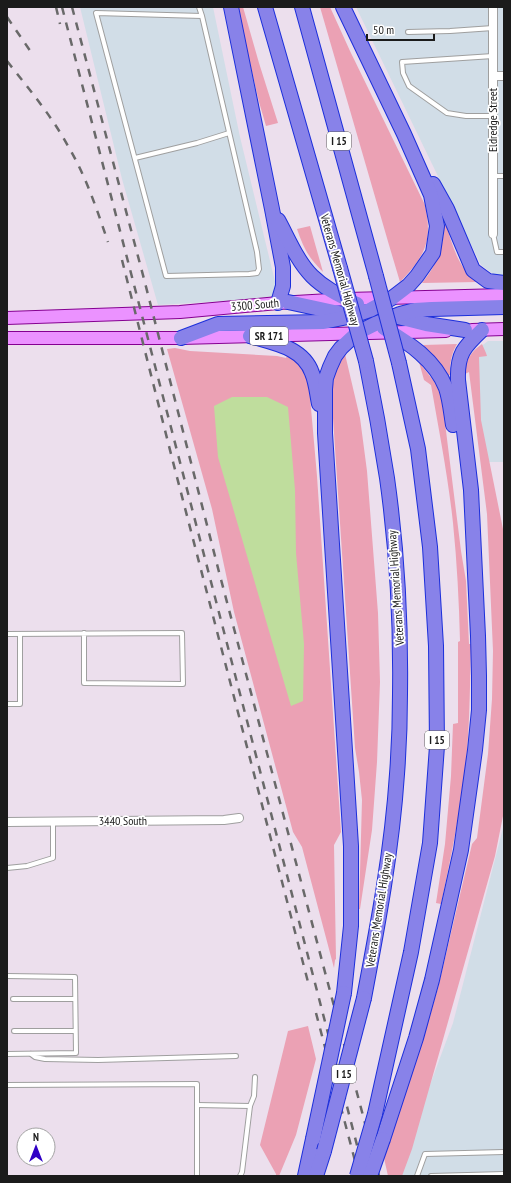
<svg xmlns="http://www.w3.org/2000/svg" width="511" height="1183" font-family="'PT Sans Narrow',sans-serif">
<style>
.industrial{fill:#d1dde7}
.grass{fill:#eba1b4}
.water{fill:#bfdd9d}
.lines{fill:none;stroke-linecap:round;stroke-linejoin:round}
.lane-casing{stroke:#9f9f9f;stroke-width:6}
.street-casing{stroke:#9f9f9f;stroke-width:10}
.primary-casing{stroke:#850091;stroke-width:14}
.highway-casing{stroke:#1c2fdb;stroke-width:16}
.lane{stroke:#fff;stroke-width:4}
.street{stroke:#fff;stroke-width:8}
.primary{stroke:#eb92ff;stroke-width:12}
.highway{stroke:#8882e9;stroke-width:14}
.rail{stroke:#696969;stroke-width:2.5;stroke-dasharray:8 8;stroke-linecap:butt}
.highway-bridge-casing{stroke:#1c2fdb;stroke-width:16;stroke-linecap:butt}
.highway-bridge{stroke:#8882e9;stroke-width:14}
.labels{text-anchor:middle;stroke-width:3.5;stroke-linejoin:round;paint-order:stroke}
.shield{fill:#fff;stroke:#5f5f5f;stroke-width:1}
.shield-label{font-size:11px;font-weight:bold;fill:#1b1b1b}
.street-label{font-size:12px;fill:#1b1b1b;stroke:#fff}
</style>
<rect width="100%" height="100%" fill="#ecdfed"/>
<g class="industrial">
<path d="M80,7h133l27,130 39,161 -121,7 -36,-126z"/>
<path d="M356,7h148v272h-4l-19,-14z"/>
<path d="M488,341h16v121h-23l-10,-108z"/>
<path d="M504,824v352h-108l57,-153z"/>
</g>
<g class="grass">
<path d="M237,7h6l16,56 19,60 -12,3 -7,-24z"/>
<path d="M320,7h10l20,44 75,154c8,36 0,51 -25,77l-11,-37z"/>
<path d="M444,225h2c7,21 12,43 31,57l-55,1c14,-17 22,-35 22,-58z"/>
<path d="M310,226l13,46c-15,-15 -19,-23 -26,-43z"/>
<path d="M457,344c-6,10 -7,19 -7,31h-2c-7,-12 -15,-21 -25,-30z"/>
<path d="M482,344l4,9 1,3 -8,1 2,63 23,114v216l-1,48 1,13 -9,45 -83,293 -10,27h-14l-4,-18 35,-106 19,-64 34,-144 5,-6 11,-84 4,-55 1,-48 -6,-137 -18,-142 -4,2c0,-14 6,-22 17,-30z"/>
<path d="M175,348l15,3 87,5 9,2 1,-2 10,6 5,5 6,15 2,15 7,79 24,356 -7,13 2,114 -1,1 -1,8 -32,-121 -9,-15 -59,-220 -22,-103 -45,-160z"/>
<path d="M345,354l15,64 7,53 11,142 2,69 -3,80 -5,68 -12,79h-1l3,-109 -3,-28 -4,-24 -23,-345c0,-20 2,-33 13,-49z"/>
<path d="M419,362l17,22 6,15 19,152 5,30 3,63h2c-1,36 -1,71 -4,107 -5,52 -15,102 -26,153l-5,-1 9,-59 6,-68 2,-52 5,-1v-81l2,-1c-1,-39 -3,-79 -7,-118 -5,-47 -14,-92 -22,-138l-7,-5z"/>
<path d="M308,1026l8,33 -20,76 -17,41h-3v-2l-16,-29 28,-114z"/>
</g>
<path class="water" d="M232,397h35l21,10 7,83 1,63 8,91 -1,57 -12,5 -73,-249 -4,-51z"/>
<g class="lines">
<defs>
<g id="lane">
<path d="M199,7l3,9 55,236 2,17 -2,4 -8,1 -83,2 -70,-263 106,3"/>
<path d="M408,32l42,-1 43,-3"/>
<path d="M493,56l-91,6 1,11 6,13 38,27 19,3h27"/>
<path d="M135,158l62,-15 32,-10"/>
<path d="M493,176h11"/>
<path d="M493,234l4,18h7"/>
<path d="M7,634l175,-1 1,51 -99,-1v-50"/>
<path d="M7,704h13v-70"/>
<path d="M7,868l20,-2 26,-8v-36"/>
<path d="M7,976l68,1 1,76 -69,1"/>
<path d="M13,999h62"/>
<path d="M14,1031h61"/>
<path d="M31,1054l4,3 10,2 53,1 138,-4"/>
<path d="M7,1085l190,-1v92"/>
<path d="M197,1105l53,1 -8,66 -2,4"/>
<path d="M250,1106l4,-10 1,-19"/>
<path d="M417,1176l8,-22 79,-2"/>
<path d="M431,1176l73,-2"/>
</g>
<g id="street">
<path d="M493,76h11"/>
<path d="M493,234v-227"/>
<path d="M7,822l217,-2 15,-2"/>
</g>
<g id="primary">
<path d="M7,318l173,-6 98,-9 69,-4 157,-4"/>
<path d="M472,330l32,-1"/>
<path d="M7,338h174l265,-7"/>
</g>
<g id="highway">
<path d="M231,7l41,202 11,58v19l-5,17"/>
<path d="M265,7l75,261"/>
<path d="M302,7l74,269"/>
<path d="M433,184l14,25 26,61 15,11 16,2"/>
<path d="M278,220c10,18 19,41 34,56 13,13 29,20 45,28"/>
<path d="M288,302l60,13"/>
<path d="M394,316l32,8 39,6"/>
<path d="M384,328c25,15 51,32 62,60 4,12 5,25 7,37"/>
<path d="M250,336c23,7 53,11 62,37 4,9 5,21 7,31"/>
<path d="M181,338l37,-14 105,-2 30,-6 17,-6 22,-12 17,-13 8,-9 16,-23 4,-27 -6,-31 -27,-61 -61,-127"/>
<path d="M344,993l7,-67v-80l-26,-413v-44l1,-11 4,-11 5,-11 6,-8 16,-15 18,-9 25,-10 15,-4 17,-1 72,-2"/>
<path d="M364,998c14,-74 28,-148 33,-224 2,-26 3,-53 3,-80 1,-72 -3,-145 -13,-216 -6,-39 -13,-78 -21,-117"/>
<path d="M375,1114l36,-162 19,-109 7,-97 -1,-100 -6,-99 -12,-98 -19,-86"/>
<path d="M383,1139l33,-101 16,-58 29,-130 14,-100 4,-40v-34l-1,-40 -7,-146 -13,-110c-1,-26 6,-33 24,-50"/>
<path d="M305,1176l8,-37"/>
<path d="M316,1176l8,-25"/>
</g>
</defs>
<use href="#lane" class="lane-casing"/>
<use href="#street" class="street-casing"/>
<use href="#primary" class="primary-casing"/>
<use href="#highway" class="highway-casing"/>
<use href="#lane" class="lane"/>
<use href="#street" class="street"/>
<use href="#primary" class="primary"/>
<use href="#highway" class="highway"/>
<g class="rail">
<path d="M56,7l4,17"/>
<path d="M62,7l303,1169"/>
<path d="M72,7l72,272 75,293 160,604"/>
<path d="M7,17l26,38"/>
<path d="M7,61c22,28 44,54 61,85 18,30 29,64 40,96"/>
<path d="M122,260l50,198 136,524"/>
<path d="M316,1013l43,163"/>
</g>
<defs>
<g id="highway-bridge">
<path d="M340,268l26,93"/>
<path d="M376,276l23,87"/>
<path d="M313,1139l31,-146"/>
<path d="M324,1151l40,-153"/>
<path d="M357,1176l18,-62"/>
<path d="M370,1176l13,-37"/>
</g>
</defs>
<use href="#highway-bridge" class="highway-bridge-casing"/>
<use href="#highway-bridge" class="highway-bridge"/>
</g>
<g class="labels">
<g class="shield">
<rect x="327" y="132" width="24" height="18" rx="3"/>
<rect x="250" y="327" width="38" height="18" rx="3"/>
<rect x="425" y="731" width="24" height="18" rx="3"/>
<rect x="332" y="1065" width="24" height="18" rx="3"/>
</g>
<g class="shield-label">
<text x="339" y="145">I 15</text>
<text x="269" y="340">SR 171</text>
<text x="437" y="744">I 15</text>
<text x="344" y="1078">I 15</text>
</g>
<g class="street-label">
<text transform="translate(493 120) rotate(-90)" y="4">Eldredge Street</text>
<text transform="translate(340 270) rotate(74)" y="4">Veterans Memorial Highway</text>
<text transform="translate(255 305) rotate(-5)" y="4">3300 South</text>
<text transform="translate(396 588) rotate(-94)" y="4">Veterans Memorial Highway</text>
<text x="123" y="825">3440 South</text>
<text transform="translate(379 910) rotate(-81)" y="4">Veterans Memorial Highway</text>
</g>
</g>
<rect width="511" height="1183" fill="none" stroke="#1b1b1b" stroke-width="16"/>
<g transform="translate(36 1147)"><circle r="19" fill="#ffffff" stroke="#a4a4a4"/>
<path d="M0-3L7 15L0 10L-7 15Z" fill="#3000c5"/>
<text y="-6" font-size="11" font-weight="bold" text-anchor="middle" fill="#1b1b1b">N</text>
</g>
<path d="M367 34v6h67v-6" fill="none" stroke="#1b1b1b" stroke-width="2"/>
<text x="373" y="34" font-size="12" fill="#1b1b1b" stroke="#ffffff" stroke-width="3" paint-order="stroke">50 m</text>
</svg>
